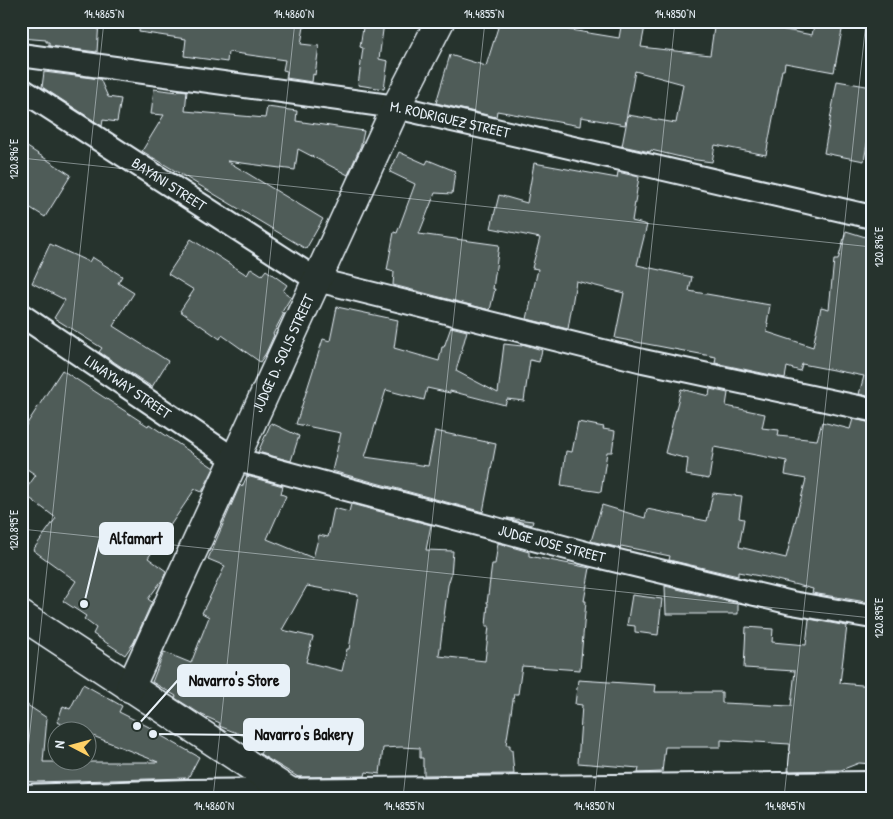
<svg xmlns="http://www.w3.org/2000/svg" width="893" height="819" font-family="'Patrick Hand',sans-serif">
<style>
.building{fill:#505c59;stroke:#e8f1f8;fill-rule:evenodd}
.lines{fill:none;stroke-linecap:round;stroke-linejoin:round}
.street-casing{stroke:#e8f1f8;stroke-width:26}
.secondary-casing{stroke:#e8f1f8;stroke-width:31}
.street{stroke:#26332d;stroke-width:22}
.secondary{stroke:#26332d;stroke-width:28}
.ticks{fill:none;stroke:#e8f1f8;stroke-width:1;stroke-opacity:0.45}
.labels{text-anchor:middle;stroke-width:4;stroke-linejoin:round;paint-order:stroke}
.street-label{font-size:15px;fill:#e8f1f8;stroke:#26332d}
.leader{fill:none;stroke:#e8f1f8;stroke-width:2}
.callout-dot{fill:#e8f1f8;stroke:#26332d;stroke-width:2}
.callout{fill:#e8f1f8;stroke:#e8f1f8;stroke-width:2}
.callout-label{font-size:16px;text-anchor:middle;font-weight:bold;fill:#111}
.neatline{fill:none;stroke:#e8f1f8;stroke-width:2}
.ticks-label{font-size:12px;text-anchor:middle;fill:#e8f1f8}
</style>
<rect width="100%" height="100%" fill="#26332d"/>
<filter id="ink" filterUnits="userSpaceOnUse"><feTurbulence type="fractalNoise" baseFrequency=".02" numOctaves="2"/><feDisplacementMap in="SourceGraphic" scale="10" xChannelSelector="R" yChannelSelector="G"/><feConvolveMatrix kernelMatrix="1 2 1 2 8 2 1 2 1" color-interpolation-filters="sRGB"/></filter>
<g filter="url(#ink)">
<g class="building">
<path d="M21,21h78l-2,31 -48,-6v-4h-3v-2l-25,-2z"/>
<path d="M140,21h165l-4,23 18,2 -4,29 -2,-1 -1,8 -26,-4 1,-7 -4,-1 2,-10 -57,-8 -1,10 -43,-6 2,-17 -47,-7z"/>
<path d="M364,21l20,2 -5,36 9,2 -4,28 -26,-4 5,-37 -3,-1z"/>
<path d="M500,21h35l-1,3 85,14 3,-17h24l-5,26 69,8 5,-34h22l75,14 3,-14 28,4 -9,47 -49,-9 -1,7h-2l-16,85 -51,-10 -3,17 -23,-3 -38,-9 -1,2 -28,-6 6,-31 48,8 7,-39 -48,-13 -10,54 -44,-8 -1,9 -83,-15 -1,6 -60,-14 14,-48 36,11z"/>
<path d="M44,72l56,7 8,18 13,2 -4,23 -14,-2 -1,6 -60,-39z"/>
<path d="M837,81l35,6v29l-8,45 -40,-8z"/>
<path d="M154,89l24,3 1,-2 8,1 -2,20 80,7 2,-11 30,4 -1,10 68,10 -3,14 -13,30 -50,-26 -3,21 -68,-9 96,58 -17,30 -164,-98 22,-36 -13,-1z"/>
<path d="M21,143l50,32 -26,42 -24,-15z"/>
<path d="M399,152l27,12 2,-4 27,11 -3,23 -17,-1 -16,41 80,11 -6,44h2l-5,21 -97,-25 1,-13 -7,-2 7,-38 3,1 18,-49 -25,-12z"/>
<path d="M534,163l83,15 1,-6 21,5 -7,44 15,4 -10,40 55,12 -3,14 81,14 -3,18 1,1 -1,8 46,15 8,-40 8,2 5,-49h4l8,-29 26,8v158l-13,-3 5,-18 -62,-12 -2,7 -13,-4 -2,11 -70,-15 1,-6 -101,-19 9,-45 -48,-12 -8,48 -41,-10 11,-50 -6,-1 8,-30 -49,-10 8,-33 28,8z"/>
<path d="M191,239l56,36 4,-7 11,7 4,-5 21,15 -4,6 8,6 -9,15 2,1 -11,21 1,1 -8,18 -6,9 -38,-27 -2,4 -40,-28 14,-21 -26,-16z"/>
<path d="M50,244l39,18 3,-5 30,19 -4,7 16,10 -21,33 55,35 -16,26 -53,-35 3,-4 -48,-30 11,-18 -33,-17z"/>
<path d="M337,307l61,13 -4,28 45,13 3,-14h2l7,-20 16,4 -11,40 42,22 6,-49 18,2v-2l20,6 -3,12 -9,-2 -6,41 -17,-2 -2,6 -55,-14v2l-23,-5 -3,12 -38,-10 -21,67 63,9 7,-35 61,13 -13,68 -151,-41 9,-38 -45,-9 27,-85 7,2z"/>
<path d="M62,370l86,56 1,-2 65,44 -12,24 -7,-3 -47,69 18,13 -3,8 -15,20 4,3 -18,40 -9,13 -32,-21 3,-6 -12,-9 2,-3 -23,-15 13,-20 -43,-31 23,-32 -33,-25 13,-18 -15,-10v-32z"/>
<path d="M681,389l28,7 1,-7 18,4 -2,13 39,8 -3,14 17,2 -1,6 39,4 5,-18 28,7 3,-10 19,4v180l-60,-10 1,-4 -48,-12 -27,-5v4l-69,-16 1,-4 -49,-10 -1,2 -29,-7 11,-36 43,13 2,-9 60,12 6,-28 29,3 -3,22 5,1 -5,28 47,11 20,-79 -21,-4 2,-14 -73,-14 -5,32 -23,-4 2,-16 -23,-6z"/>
<path d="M578,422l26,5 -1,2 12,2 -3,21h-5l-6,40 -40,-6 5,-35 6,1z"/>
<path d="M271,423l28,13 -8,25 -33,-9z"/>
<path d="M247,476l36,10 -2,8 5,2 -19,43 46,19 6,-23 9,2 6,-29 15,4 2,-8 80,21 -5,25 27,1 -2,24 -3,10 -9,71 46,5 4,-35h-3l2,-23h-1l5,-39h3l3,-21 31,9v4l61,12 -6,33h2l-6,69 -58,-4 -4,28h-4l-8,51h4v5h2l2,24 -90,1v-8h-1v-9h-3v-10l-19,-1 -18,1 -3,26 -14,-2 -1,4 -67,1 -38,-23 5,-10 -46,-18 1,-3 -18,-8 -27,-17 1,-2 -24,-14 12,-30 27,11 18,-46 -7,-4 23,-47 -17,-7 32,-74 2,2zM307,586l51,9 -9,54h-2l-5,22 -36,-9 7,-25 -31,-7z"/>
<path d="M507,518l26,3 -1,4z"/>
<path d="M665,586l73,18v10h-72z"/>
<path d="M632,595l30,4 -4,36 -23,-3v-6l-8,-1z"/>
<path d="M809,619l38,7 -7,57 32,3v78l-13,-1 -18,7 -53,1 2,-27 -69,-4v7h-56l-3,25 -24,1 1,-5 -61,-5 4,-58 -7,-1 3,-24 78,5 -1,7h67v11l69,3 4,-35 -51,-3 2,-41 27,2 -1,13 34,3z"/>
<path d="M83,684l39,22 -3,6 40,20 -1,2 41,23 -11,21 -153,4 -12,-1 3,-56 -5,-3v-21l26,17 -4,44h115l-70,-28v-2h-7l-24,-10 6,-16 7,3z"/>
</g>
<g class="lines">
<defs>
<g id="street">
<path id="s1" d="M21,55l375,52 476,110"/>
<path id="s2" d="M21,89l296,191 326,81 229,49"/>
<path id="s3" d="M21,315l213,144 359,96 199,48 80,14"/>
<path d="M21,796l167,-5 684,-8"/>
</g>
<g id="secondary">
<path d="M21,615l278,183"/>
<path id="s4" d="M130,688l266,-581 44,-86"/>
</g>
</defs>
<use href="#street" class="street-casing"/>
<use href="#secondary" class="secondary-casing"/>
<use href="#street" class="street"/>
<use href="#secondary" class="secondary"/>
</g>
</g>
<path class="ticks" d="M21,158l851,89M21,529l851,89M23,798l81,-777M213,798l82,-777M403,798l82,-777M594,798l81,-777M784,798l82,-777"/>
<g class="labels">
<g class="street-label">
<text dy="5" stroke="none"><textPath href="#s1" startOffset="434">M. RODRIGUEZ STREET</textPath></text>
<text dy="5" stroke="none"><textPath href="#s2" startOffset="176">BAYANI STREET</textPath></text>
<text dy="5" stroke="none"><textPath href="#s4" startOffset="368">JUDGE D. SOLIS STREET</textPath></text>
<text dy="5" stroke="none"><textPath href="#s3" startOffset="129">LIWAYWAY STREET</textPath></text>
<text dy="5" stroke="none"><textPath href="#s3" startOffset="586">JUDGE JOSE STREET</textPath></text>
</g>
</g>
<path class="leader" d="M84 604L100 538M137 726L178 680M153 734L244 735"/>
<g class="callout-dot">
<circle cx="84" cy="604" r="5"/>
<circle cx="137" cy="726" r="5"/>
<circle cx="153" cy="734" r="5"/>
</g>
<g class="callout">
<rect x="100" y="523" width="73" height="31" rx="5"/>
<rect x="178" y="665" width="111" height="31" rx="5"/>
<rect x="244" y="719" width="119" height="31" rx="5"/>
</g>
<g class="callout-label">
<text x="136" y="544">Alfamart</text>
<text x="234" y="686">Navarro's Store</text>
<text x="304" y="740">Navarro's Bakery</text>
</g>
<rect width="893" height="819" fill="none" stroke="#26332d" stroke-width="55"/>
<g transform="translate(72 746) rotate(276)"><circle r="24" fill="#26332d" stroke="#747f7e"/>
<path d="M0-4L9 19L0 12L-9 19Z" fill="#ffd166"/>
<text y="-8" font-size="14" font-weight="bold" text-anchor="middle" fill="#e8f1f8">N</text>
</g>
<rect x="28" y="28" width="838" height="764" class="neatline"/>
<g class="ticks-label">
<text x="104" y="18">14.4865°N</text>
<text x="294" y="18">14.4860°N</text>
<text x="484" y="18">14.4855°N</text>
<text x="675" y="18">14.4850°N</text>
<text transform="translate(14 159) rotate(-90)" y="4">120.896°E</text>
<text transform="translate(879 247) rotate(-90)" y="4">120.896°E</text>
<text transform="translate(14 530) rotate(-90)" y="4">120.895°E</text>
<text transform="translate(879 618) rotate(-90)" y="4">120.895°E</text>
<text x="214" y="810">14.4860°N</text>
<text x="404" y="810">14.4855°N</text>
<text x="594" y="810">14.4850°N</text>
<text x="785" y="810">14.4845°N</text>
</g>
</svg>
